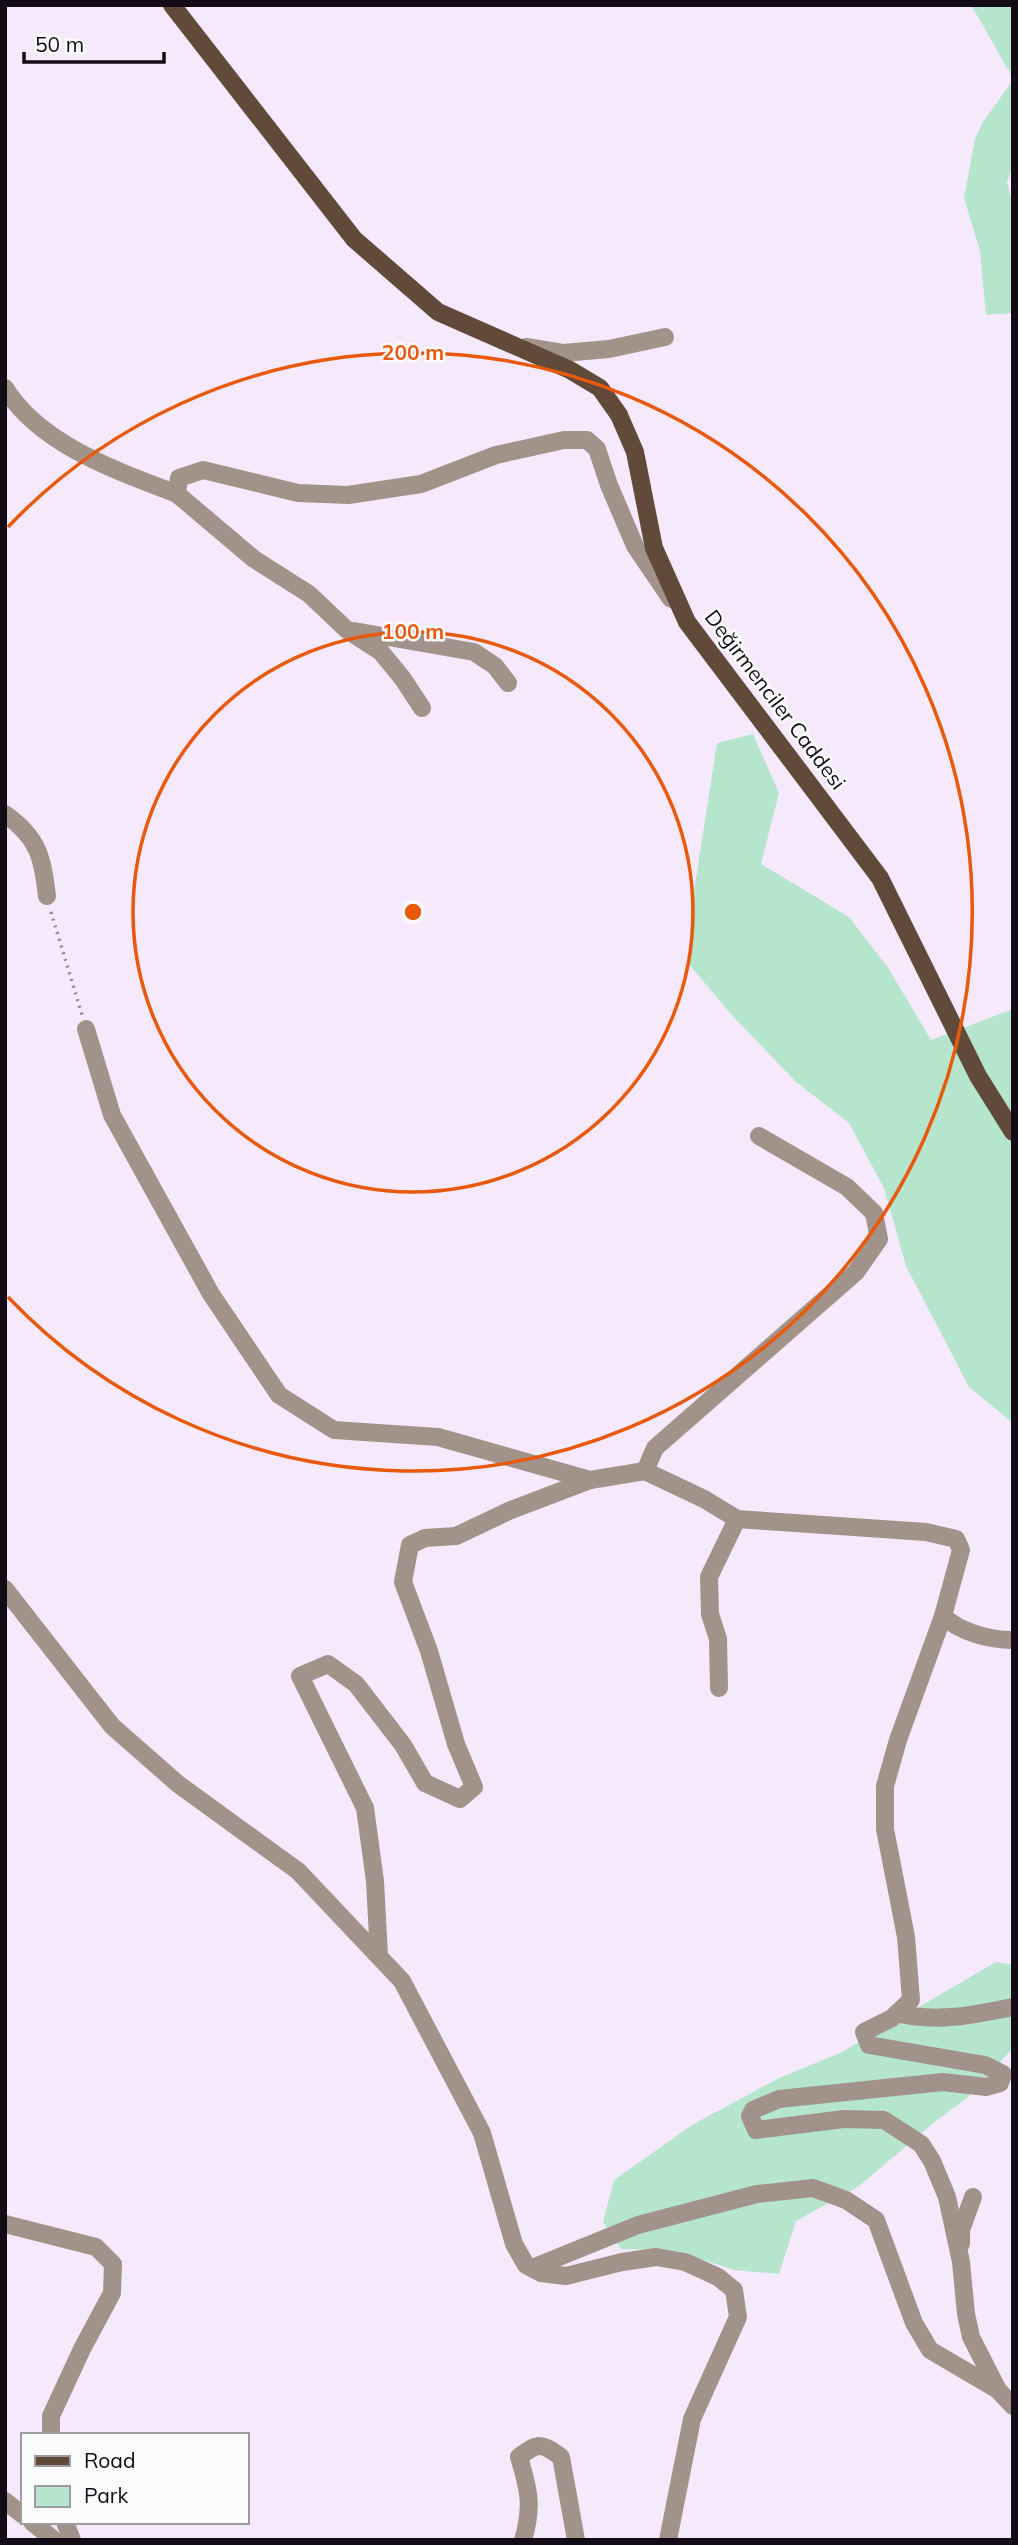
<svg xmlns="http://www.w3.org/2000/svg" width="1018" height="2545" font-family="Mulish,sans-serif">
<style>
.green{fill:#b5e5cd}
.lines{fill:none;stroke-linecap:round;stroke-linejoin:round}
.path{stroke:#938999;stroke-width:3.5;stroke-dasharray:2 5;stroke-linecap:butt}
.minor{stroke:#a2938a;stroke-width:18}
.major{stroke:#624a3a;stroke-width:18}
.ring{fill:none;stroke:#e8590c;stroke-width:3.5}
.labels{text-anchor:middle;stroke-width:5;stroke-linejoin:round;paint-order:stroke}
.street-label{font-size:21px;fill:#130c17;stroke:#fbfbfb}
.centre{fill:#e8590c;stroke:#fbfbfb;stroke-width:3.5}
.ring-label{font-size:21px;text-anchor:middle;font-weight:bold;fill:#e8590c;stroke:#fbfbfb;stroke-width:5;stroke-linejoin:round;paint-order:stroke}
</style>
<rect width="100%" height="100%" fill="#f6e9fc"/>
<g class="green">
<path d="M971,5h42v73z"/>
<path d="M1013,80v85l-6,17 6,24v107l-27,2 -6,-64 -16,-53 11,-59 8,-17z"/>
<path d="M753,734l26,59 -18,71 88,53 40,52 42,71 82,-31v414l-44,-36 -63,-121 -22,-78 -35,-65 -53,-41 -67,-70 -41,-49 4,-59 25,-161z"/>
<path d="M996,1962l17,3v83l-46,50 -31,23 -77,65 -63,35 -17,53 -44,-4 -65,-20 -49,-1 -18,-27 11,-42 78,-55 87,-47 63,-26z"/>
</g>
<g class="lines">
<path class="path" d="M51,912l31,103"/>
<g class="minor">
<path d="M526,347l37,6 46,-4 56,-12"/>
<path d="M5,388c35,57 113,83 172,106"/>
<path d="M354,631l120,21 21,14 13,17"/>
<path d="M422,708l-19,-29 -22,-27 -34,-22 -38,-36 -55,-35 -77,-65 2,-16 24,-8 95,23 50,2 73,-11 75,-29 68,-15h23l10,9 12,36 26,61 36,53"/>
<path d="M5,814c34,24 37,43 42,82"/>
<path d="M86,1029l26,86 99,179 68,101 55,35 104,7 152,43 55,-9"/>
<path d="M759,1136l88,51 27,26 5,26 -23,33 -201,176 -10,23 59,28 33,20 189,13 30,7 5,11 -18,66c17,16 46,24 70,24"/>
<path d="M5,1589l107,137 66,58 120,87 104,110 80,152 32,111 12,21 15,8 25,3 56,-14 34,-5 29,5 33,15 16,13 4,27 -46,102 -24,121"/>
<path d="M943,1616l-45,124 -13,46v43l21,108 5,63 -19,18 -28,14 5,13 116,20 18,9 -3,9 -14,4 -43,-5 -164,17 -26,11 -3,6 6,14 88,-11 40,1 37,24 11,17 15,36 14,65 5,52 5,23 27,53"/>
<path d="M719,1688l-1,-49 -8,-25 -1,-37 28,-58"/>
<path d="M379,1956l-4,-75 -10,-73 -65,-132 28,-12 28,20 47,61 22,38 35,16 14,-12 -18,-43 -27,-93 -26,-69 7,-37 15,-7 31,-2 55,-26 79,-30"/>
<path d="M897,2013c39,10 77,2 116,-6"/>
<path d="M5,2224l91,23 17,17 -1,29 -30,56 -31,67v19"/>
<path d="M961,2244v-14l12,-33"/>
<path d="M532,2268l106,-43 119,-31 56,-6 33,12 30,20 38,103 16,27 68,40 15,16"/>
<path d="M5,2501l18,14"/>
<path d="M32,2522l22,18"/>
<path d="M65,2522l7,18"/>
<path d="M523,2540c10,-33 6,-50 -4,-83 20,-15 22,-14 42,0l15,83"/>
</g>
<path class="major" d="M172,5l182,234 84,73 132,58 30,18 19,27 16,37 19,96 33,74 193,256 98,198 35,56"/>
</g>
<g class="ring">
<circle cx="413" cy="912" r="280"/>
<path d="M8 527A559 559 0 1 1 8 1297"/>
</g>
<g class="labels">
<g class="street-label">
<text transform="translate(775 700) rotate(53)" y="7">Değirmenciler Caddesi</text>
</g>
</g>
<circle cx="413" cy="912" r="10" class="centre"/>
<g class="ring-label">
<text x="413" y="360">200 m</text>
<text x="413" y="639">100 m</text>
</g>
<rect width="1018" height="2545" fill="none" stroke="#130c17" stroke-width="14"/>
<rect x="21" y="2433" width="228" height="91" fill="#fbfbfb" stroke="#9e9ba0" stroke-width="2"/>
<rect x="35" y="2456" width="35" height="10" fill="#624a3a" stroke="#9e9ba0" stroke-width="2"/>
<text x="84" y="2468" font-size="21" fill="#130c17">Road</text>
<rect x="35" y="2486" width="35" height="21" fill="#b5e5cd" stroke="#9e9ba0" stroke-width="2"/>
<text x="84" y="2503" font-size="21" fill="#130c17">Park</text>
<path d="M24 52v10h140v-10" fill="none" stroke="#130c17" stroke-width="3.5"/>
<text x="35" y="52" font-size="21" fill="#130c17" stroke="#fbfbfb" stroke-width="5" paint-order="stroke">50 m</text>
</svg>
